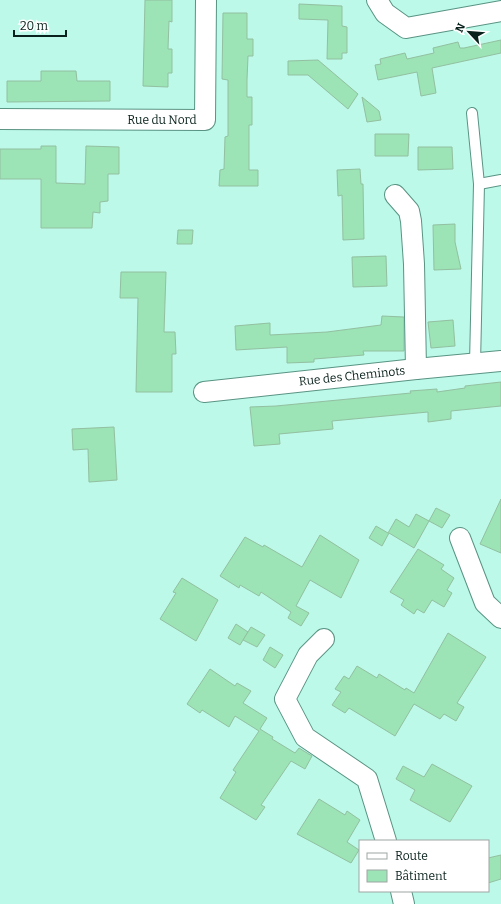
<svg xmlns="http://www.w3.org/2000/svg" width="501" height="904" font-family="Bitter,serif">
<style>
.building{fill:#9ce3b5;stroke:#92c0a1}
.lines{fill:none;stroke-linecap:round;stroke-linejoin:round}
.service-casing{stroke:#599383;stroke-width:12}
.minor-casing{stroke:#599383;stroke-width:22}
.service{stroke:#fff;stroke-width:10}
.minor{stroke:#fff;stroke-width:20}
.labels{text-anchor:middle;stroke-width:3.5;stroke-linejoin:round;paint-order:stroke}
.street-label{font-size:12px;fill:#09211c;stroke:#fff}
</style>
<rect width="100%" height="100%" fill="#bcf9e8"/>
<g class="building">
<path d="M145,0h27v22l-3,-1 -1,28h4v24h-4v14l-25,-1z"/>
<path d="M299,4l43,2v20l5,1v26h-5v6h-15l1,-39 -29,-1z"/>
<path d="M223,13h24v26h6v17h-5l-1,24v17h5v28h-3v45h9v16h-39l1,-16 4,-1 1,-32 3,-1v-56l-6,-1z"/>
<path d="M501,40v13l-69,15 4,25 -15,3 -4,-24 -39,8 -3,-15 6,-1 -1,-5 25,-6 2,6 27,-6 -1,-5 25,-6 2,6h4z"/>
<path d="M318,60l40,34 -10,15 -40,-34h-20v-14z"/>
<path d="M41,71h35l1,10h33v20l-103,1v-21h34z"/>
<path d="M362,97l17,14 2,9 -14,2z"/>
<path d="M375,134h34l-1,22h-33z"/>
<path d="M41,146h15v37l29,1 1,-38 33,1v27h-11v27l-8,1v11l-7,-1 -1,16h-51v-49h-41v-30h41z"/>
<path d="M418,147h34l1,22 -35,1z"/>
<path d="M360,169l1,15h2l1,55 -21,1 -1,-45 -4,1 -1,-26z"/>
<path d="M455,224v18l6,27 -27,1 -1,-45z"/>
<path d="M178,230h15l-1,14h-15z"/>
<path d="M386,256l1,30 -34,1 -1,-30z"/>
<path d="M121,272h45l-2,60h11l1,22h-4v38h-36l2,-94h-18z"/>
<path d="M382,316l22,1v34h-41l1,4 -50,4v3l-27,1v-16l-51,3 -1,-24 35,-3v12l57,-3 54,-7z"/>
<path d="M453,320l2,26 -24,2 -3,-26z"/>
<path d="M501,382v24l-50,5v8l-23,3v-10l-96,9 1,8 -54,5 1,10 -26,2 -4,-39 26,-1 135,-13 -1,-2 27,-2v3l28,-4v-2z"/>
<path d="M114,427l3,53 -28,2 -1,-33 -15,1 -1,-21z"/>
<path d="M501,499v54l-21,-9z"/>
<path d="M436,508l14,7 -8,13 -13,-7z"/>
<path d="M416,514l13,7 -15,27 -25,-15 -7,13 -13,-8 7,-12 12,7 8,-14 13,8z"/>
<path d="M320,535l39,25 -18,38 -31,-18 -14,26 13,7 -8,13 -13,-8 3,-6 -30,-20 -2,4 -19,-11 -1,3 -19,-12 25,-39 18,10 1,-2 38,22z"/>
<path d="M418,549l26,16 -3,4 13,9 -7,12 5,3 -8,14 -12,-7 -8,13 -7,-4 -3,5 -13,-9 3,-5 -14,-8z"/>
<path d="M182,578l36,22 -22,41 -36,-22 16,-26 -3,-1z"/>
<path d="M236,624l12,8 -8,13 -12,-7z"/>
<path d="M251,627l14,8 -8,12 -14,-7z"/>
<path d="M448,633l38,24 -29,46 7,4 -8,14 -12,-7 -4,5 -26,-15 -19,32 -46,-28 -4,5 -13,-8 9,-13 -6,-3 9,-13 5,3 8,-13 20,12 2,-4 26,16 1,-2 8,5z"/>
<path d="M270,647l13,8 -8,13 -12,-8z"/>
<path d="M210,669l25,17 2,-3 14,8 -8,12 24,15 -7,11 13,8 -1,2 23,14 4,-5 13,8 -7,13 -14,-8 -30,44 4,2 -9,13 -36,-22 16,-26 -3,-2 26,-39 -24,-15 -6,11 -27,-17 -2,3 -13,-9z"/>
<path d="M432,764l40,22 -22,36 -40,-22 5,-10 -19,-11 7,-13 21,11z"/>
<path d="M319,799l26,16 2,-4 13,9 -13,22 12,8 -8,13 -54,-29z"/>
<path d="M501,855v24l-13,4v-25z"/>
</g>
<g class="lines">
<defs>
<g id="service">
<path d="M472,113l7,71 -4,180"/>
<path d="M479,184l22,-4"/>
</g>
<g id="minor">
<path d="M377,0l8,13 21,15 95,-17"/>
<path d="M0,119l205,1 1,-120"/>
<path d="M395,195l14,16 2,10 3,43 2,105"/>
<path d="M204,392l212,-23 85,-8"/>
<path d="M460,538l25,65 16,15"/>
<path d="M324,639l-16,16 -23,44 20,38 62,42 19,62"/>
<path d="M401,891l3,13"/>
</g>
</defs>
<use href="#service" class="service-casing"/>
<use href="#minor" class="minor-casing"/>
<use href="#service" class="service"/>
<use href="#minor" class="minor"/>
</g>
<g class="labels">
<g class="street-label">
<text x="162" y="124">Rue du Nord</text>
<text transform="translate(352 376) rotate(-6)" y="4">Rue des Cheminots</text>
</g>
</g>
<rect x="359" y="840" width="130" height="52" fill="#ffffff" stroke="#9da6a4"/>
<rect x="367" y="853" width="20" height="6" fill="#ffffff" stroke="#9da6a4"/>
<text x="395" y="860" font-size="12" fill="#09211c">Route</text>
<rect x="367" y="870" width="20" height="12" fill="#9ce3b5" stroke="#9da6a4"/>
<text x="395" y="880" font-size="12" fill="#09211c">Bâtiment</text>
<g transform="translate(469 32) rotate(296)" stroke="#ffffff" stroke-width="3" paint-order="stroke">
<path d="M0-3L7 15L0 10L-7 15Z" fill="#09211c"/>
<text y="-6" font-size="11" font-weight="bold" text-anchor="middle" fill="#09211c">N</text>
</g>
<path d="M14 30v6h52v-6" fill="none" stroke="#09211c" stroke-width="2"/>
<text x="20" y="30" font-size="12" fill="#09211c" stroke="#ffffff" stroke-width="3" paint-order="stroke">20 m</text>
</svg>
